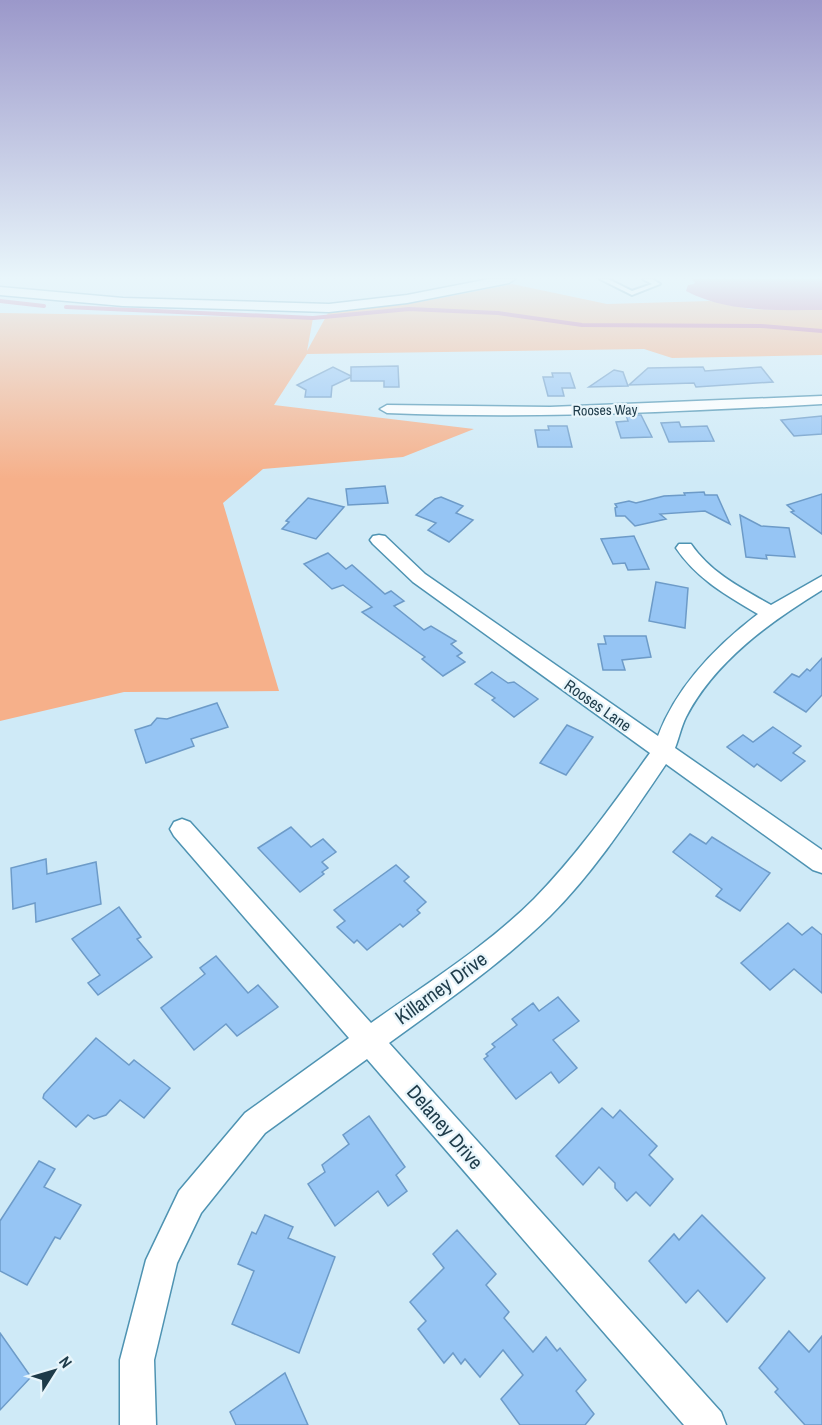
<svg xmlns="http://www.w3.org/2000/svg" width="822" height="1425" font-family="'Archivo Narrow',sans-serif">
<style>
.green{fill:#f6b08a}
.water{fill:#c96f9d}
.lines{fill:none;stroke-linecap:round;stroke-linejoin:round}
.stream{stroke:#c96f9d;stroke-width:4}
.building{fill:#96c5f4;stroke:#6d9bc8;stroke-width:1.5}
.service-casing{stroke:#4e93b2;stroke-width:4}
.minor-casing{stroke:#4e93b2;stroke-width:3}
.service{fill:#fff;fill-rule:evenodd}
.minor{fill:#fff;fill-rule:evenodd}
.labels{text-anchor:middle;stroke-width:4.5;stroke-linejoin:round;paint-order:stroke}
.far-street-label{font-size:14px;fill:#1e3b49;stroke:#e7f5fb}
.street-label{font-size:16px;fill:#1e3b49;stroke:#e7f5fb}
.near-street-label{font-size:20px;fill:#1e3b49;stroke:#e7f5fb}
</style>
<rect width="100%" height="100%" fill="#cfeaf7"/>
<path class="green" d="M512,284l95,20 103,-3 40,8 72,1v45l-150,3 -28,-9 -337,5 -33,51 200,24 -71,28 -140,12 -40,34 56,188 -155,1 -124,29v-408l313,5 -6,33 21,-38 97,-12z"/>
<path class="water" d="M694,279h128v31c-46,0 -94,3 -136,-19l2,-6 6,-1 1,-2 -3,-1z"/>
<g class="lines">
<g class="stream">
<path d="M0,301l44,5"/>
<path d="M66,307l247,11 96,-9 89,4 84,12 179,1 61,5"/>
</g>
</g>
<g class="building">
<path d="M398,366l1,21h-15v-6h-33v-4l-19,9 -1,11h-26l1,-7 -9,-5 36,-18 18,9v-9z"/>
<path d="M703,367l2,4 56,-4 12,15 -77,5 -2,-4 -65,2 19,-17z"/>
<path d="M614,370l9,2 5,14 -39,1z"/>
<path d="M552,373h18l5,15h-13l2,8h-16l-5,-19h10z"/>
<path d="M626,415h15l11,22 -31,1 -5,-16 12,-1z"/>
<path d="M822,416v18l-28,2 -13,-16z"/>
<path d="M679,422l2,5 26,-1 7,15 -45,1 -8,-19z"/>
<path d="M548,426h19l5,21h-34l-3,-17h14z"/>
<path d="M385,486l3,17 -40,2 -2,-16z"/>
<path d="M704,492l1,3h12l13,29 -25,-13 -45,3 6,5 -31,7 -10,-10h-9l-1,-8 2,-1 -2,-3 14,-3 7,2 28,-7 21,-1 -1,-2z"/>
<path d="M822,494v40l-31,-22 3,-1 -7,-6z"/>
<path d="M441,497l22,9 -7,7 17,7 -24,22 -21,-12 8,-7 -20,-8 19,-16z"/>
<path d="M308,498l36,9 -28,32 -34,-10 7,-7 -3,-1z"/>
<path d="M740,515l21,11 28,2 6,29 -29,-2 1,4 -21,-2z"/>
<path d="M634,536l15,33 -21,1 -3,-7 -12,1 -12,-25z"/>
<path d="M328,553l18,16 6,-4 33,29 6,-3 13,10 -10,5 30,24 7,-4 25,15 -5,3 11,9 -5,3 8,6 -22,14 -21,-17 3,-2 -63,-45 10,-5 -29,-22 -11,4 -28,-25z"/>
<path d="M656,582l32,6 -3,40 -36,-7z"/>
<path d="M604,636h42l5,21 -29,3 3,10h-22l-5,-26h8z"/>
<path d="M822,658v37l-16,17 -32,-20 18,-18 7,3 8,-8 3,2z"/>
<path d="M492,672l16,11 6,-1 24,17 -24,18 -22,-17 3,-2 -20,-14z"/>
<path d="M217,703l11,24 -37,12 3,7 -48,17 -11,-33 16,-5 6,-7 10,1z"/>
<path d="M567,725l26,12 -27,38 -26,-12z"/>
<path d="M773,727l28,19 -8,7 12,8 -24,20 -24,-17 -3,3 -27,-20 16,-12 10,7z"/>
<path d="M291,827l20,20 12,-8 13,13 -14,10 6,6 -6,4 2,2 -24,18 -42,-44z"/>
<path d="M690,834l16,10 6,-7 58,36 -30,38 -24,-15 6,-7 -49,-37z"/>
<path d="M46,859l1,15 49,-12 5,42 -65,18 -1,-19 -22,6 -2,-41z"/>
<path d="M396,865l13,12 -5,4 22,21 -9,8 3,3 -17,14 -3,-3 -33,26 -10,-10 -3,3 -17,-16 8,-6 -11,-11z"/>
<path d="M119,907l22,30 -4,2 15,18 -54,38 -10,-12 12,-8 -28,-36z"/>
<path d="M788,923l14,12 10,-8 10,8v58l-28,-24 -24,21 -29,-27z"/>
<path d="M216,956l32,37 10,-8 20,22 -41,29 -11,-12 -32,26 -33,-42 44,-34 -5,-6z"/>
<path d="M558,997l21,24 -26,19 24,28 -18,15 -8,-11 -35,27 -32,-40 4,-3 -2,-2 9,-7 -3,-3 25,-19 -5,-6 21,-16 6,8z"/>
<path d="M96,1038l33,27 5,-5 36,28 -26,30 -24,-18 -14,15 -12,4 -6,-4 -12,12 -33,-29 1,-4z"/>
<path d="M602,1108l11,10 7,-8 37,36 -8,9 24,24 -23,27 -14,-14 -9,9 -12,-13v-5l-16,-16 -16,18 -27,-29z"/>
<path d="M369,1116l36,51 -9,8 11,16 -19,15 -10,-15 -43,35 -27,-42 17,-12 -3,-7 27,-21 -6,-9z"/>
<path d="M39,1161l16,8 -11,18 37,18 -21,34 -5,-2 -28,48 -27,-14v-50z"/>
<path d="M265,1215l28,12 -5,11 47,19 -36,96 -67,-29 22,-53 -16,-7 14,-32 4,2z"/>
<path d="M702,1215l63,63 -38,44 -29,-32 -12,13 -37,-42 25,-27 5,6z"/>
<path d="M457,1230l39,44 -10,11 23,27 -5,6 29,34 13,-15 11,14 3,-3 26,32 -10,11 18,23 -9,11h-65l-19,-26 22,-24 -20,-25 -23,27 -15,-18 -4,5 -8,-11 -9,10 -26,-34 8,-8 -16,-19 34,-34 -11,-14z"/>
<path d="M789,1331l20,21 13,-16v89h-17l-30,-33 3,-3 -19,-21z"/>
<path d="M0,1333l31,44 -31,33z"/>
<path d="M285,1373l23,52h-72l-6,-13z"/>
</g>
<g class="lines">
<defs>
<path id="service" d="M600,279h8l24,12 20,-7 -9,-5h9l8,5 -28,11z"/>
<g id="minor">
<path d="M489,279h26l-6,4 -102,20 -78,9 -206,-6 -123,-11v-8l123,11 206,6 78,-9z"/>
<path d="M822,396v8c-145,8 -290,15 -435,9l-7,-4 7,-4 163,2z"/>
<path d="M379,535l6,1 40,38 233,162c19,-50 58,-90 100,-122 -32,-19 -61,-35 -82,-66l3,-4h12c20,29 50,44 80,61l51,-29v14c-52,32 -107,71 -136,127 -5,10 -7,21 -11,31l147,102v23l-9,-3 -147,-106c-36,53 -71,107 -116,152 -49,48 -106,87 -161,127l332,369 5,13h-42l-317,-366 -102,74 -64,80 -24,50 -23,97 2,65h-36v-65l26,-100 33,-69 66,-78 104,-75 -175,-202 -4,-7 4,-7 8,-3 8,3 181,201c55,-39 115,-76 163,-124 44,-45 79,-95 116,-146l-237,-171 -40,-38 -3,-4 3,-4z"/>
</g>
</defs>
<use href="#service" class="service-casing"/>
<use href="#minor" class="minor-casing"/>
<use href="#service" class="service"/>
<use href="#minor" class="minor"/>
</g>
<linearGradient id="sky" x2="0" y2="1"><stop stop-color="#9b98ca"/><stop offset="0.58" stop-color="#e9f6fb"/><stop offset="1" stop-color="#e9f6fb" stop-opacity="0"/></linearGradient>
<rect width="822" height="479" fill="url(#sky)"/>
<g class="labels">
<g class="far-street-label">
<text transform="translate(605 410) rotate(-1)" y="5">Rooses Way</text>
</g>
<g class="street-label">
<text transform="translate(598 705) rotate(35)" y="6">Rooses Lane</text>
</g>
<g class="near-street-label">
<text transform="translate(441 988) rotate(-36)" y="7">Killarney Drive</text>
<text transform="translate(445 1127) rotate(49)" y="7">Delaney Drive</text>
</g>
</g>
<g transform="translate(54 1371) rotate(53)" stroke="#e7f5fb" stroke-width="4.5" paint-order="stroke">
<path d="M0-4.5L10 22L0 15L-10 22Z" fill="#1e3b49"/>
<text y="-9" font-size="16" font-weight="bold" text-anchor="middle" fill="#1e3b49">N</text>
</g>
</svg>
